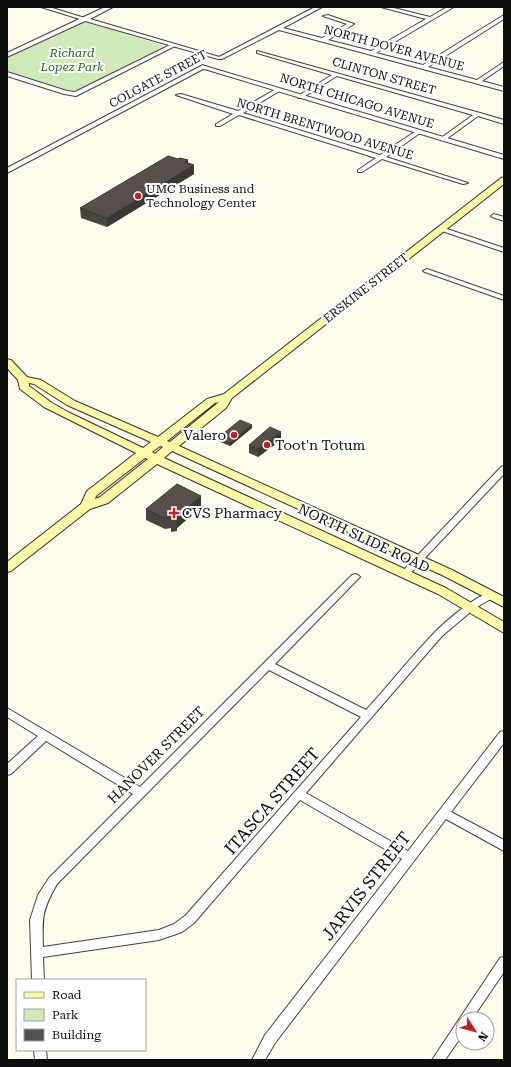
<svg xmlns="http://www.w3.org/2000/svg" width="511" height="1067" font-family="'Roboto Serif',serif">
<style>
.green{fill:#cfeab8}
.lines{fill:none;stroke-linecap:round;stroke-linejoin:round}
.minor-casing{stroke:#414141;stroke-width:2}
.tertiary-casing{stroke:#414141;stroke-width:2}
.secondary-casing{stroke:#303030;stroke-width:2}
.minor{fill:#fff;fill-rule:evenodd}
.tertiary{fill:#fff;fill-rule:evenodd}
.secondary{fill:#fff9a9;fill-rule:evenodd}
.wall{fill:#4a4440}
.shaded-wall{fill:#3c3734}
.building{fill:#564f4a;stroke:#3c3734}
.poi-dot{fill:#bf2425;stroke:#fff;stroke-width:1.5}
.labels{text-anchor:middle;stroke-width:4;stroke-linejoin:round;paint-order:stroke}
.far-street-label{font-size:12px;fill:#0e0e0e;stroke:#fff}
.far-park-label{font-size:12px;font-style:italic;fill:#29661d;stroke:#fff}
.far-poi-label{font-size:12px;fill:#0e0e0e;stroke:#fff;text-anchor:start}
.poi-label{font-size:14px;fill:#0e0e0e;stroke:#fff;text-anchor:start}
.street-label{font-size:14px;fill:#0e0e0e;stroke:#fff}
.near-street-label{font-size:17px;fill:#0e0e0e;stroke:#fff}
</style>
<rect width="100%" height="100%" fill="#fffcee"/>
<path class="green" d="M83,23h5l74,22 1,2 -87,44h-6l-63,-20v-13z"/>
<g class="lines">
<defs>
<g id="minor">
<path d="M41,7h8l39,12 -5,1z"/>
<path d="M315,7h7l-39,21 39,10 25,-14 -24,-8 5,-1 26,9 -26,16 43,11 55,-32 -45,-12h9l40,10 17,-10h7l-78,46 47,12 81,-50v4l-76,48 49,13 27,-18v4l-22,15 22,6v4l-225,-61 -57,29 -5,-1z"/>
<path d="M172,44l5,1 -101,51 -12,-2 -57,-18v-4l60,19 8,1z"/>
<path d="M257,51l223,62 24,7v4l-26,-8 -33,24h-4v-2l32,-23 -136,-39 -35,22h-4v-2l34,-21 -75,-22z"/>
<path d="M203,65l3,2 -1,1 -198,105v-5z"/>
<path d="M276,89l5,1 -38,23 137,42 36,-24h4v2l-34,24 82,26 -5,1 -81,-25 -20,13h-4v-2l18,-12 -137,-43 -19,11h-4v-2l17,-10 -57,-19 5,-1 57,17z"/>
<path d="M494,214l10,3v4l-12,-4 -1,-1z"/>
<path d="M441,227l63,21v4l-65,-22v-2z"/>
<path d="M427,269l77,27v4l-79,-28 -2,-1z"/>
<path d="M504,466v8l-96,102h-6l-2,-2 2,-2 99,-105z"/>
<path d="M355,574l3,1 2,2 -2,2 -83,85 91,46c23,-25 45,-53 69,-78 9,-9 47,-43 59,-39l2,2 -2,2 -20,12 -32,27 -136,157 102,58 92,-119 4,-1v12l-53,69 53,28v11l-58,-32 -171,224 -10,17h-13l13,-25 137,-176 -102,-59 -106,123 -12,9 -23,8 -116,17 1,23h-12l-2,-60 8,-25 11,-17 84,-84 -87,-53 -35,33 -4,1v-11l31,-28 -31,-19v-9l133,79 212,-212zM269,670l92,47 -175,198 -12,9 -15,6 -116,17c-1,-29 -1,-37 14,-63z"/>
<path d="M504,957v15l-32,47h-9v15l-18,26h-13l68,-102z"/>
<path d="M34,1050h12l1,10h-12z"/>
</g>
<g id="tertiary">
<path d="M105,7h8l-23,12 133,39 -5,1 -133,-38 -78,36v-4z"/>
<path d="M201,66h4l299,89v4l-303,-91z"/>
</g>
<path id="secondary" d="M504,177v7l-272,214 -6,10 -47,38 273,124 52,27v10l-60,-31 -272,-125 -8,7 282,130 58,34v11l-66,-39 -281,-130 -49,39 -18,6 -79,62 -4,1v-10l74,-58 6,-13 49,-38 -92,-46 -24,-18 -2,-9 -11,-12v-9l4,1 16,17 14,3 34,21 83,36 49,-38 17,-5 277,-216zM29,383l5,1 33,21 84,37 -8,6 -73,-35 -18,-10 -23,-17zM219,402l-49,40 -3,-1 48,-38zM160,446l3,1 -8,7 -3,-2zM145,458l3,1 -48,38 -5,2 1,-3z"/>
</defs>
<use href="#minor" class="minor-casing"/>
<use href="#tertiary" class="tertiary-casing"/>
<use href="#secondary" class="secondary-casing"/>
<use href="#minor" class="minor"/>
<use href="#tertiary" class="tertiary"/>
<use href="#secondary" class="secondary"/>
</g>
<g class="wall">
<path d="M178,159l10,1v3l6,2v9l-87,53 -26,-9 -1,-10z"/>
<path d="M252,425v3l-22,18 -12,-5v-3z"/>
<path d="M281,440l-23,17 -9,-4v-8z"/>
<path d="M201,496v11l-24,21v3l-6,1v-4l-6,1 -19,-9v-11z"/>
</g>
<g class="shaded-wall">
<path d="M188,160v9l6,-4v9l-87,53v-9z"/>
<path d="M252,425v3l-22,18v-3z"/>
<path d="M281,432v8l-23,17v-8z"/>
<path d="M201,496v11l-24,21 -1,-11z"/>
</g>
<g class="building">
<path d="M168,156l10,3 2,-1 8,2 -3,2 9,3 -87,53 -27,-10z"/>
<path d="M240,420l12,5 -22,18 -12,-5z"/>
<path d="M270,427l11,5 -23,17 -9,-4z"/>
<path d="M177,484l24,12 -25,21v3h-5l-1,-3 -6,1 -18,-9z"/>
</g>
<g class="poi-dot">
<circle cx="138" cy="196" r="4"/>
<circle cx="234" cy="435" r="4"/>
<circle cx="267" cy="445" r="4"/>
<path d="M172 507h4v4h4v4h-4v4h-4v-4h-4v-4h4z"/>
</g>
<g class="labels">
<g class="far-street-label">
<text transform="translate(394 48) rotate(15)" y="4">NORTH DOVER AVENUE</text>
<text transform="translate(384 76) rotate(16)" y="4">CLINTON STREET</text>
<text transform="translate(158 79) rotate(-28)" y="4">COLGATE STREET</text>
<text transform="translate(357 101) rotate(17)" y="4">NORTH CHICAGO AVENUE</text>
<text transform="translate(325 129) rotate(17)" y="4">NORTH BRENTWOOD AVENUE</text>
<text transform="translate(366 288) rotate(-38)" y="4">ERSKINE STREET</text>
</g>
<g class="far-park-label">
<text x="72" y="57">Richard<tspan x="72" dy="14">Lopez Park</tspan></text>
</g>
<g class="far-poi-label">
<text x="146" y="193">UMC Business and<tspan x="146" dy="14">Technology Center</tspan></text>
</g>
<g class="poi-label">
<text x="226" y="440" text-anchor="end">Valero</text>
<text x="275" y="450">Toot'n Totum</text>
<text x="182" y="518">CVS Pharmacy</text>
</g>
<g class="street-label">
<text transform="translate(364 538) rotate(25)" y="5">NORTH SLIDE ROAD</text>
<text transform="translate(156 755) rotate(-45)" y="5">HANOVER STREET</text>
</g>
<g class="near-street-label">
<text transform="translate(272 801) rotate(-49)" y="6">ITASCA STREET</text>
<text transform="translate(366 886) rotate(-52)" y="6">JARVIS STREET</text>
</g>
</g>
<rect width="511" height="1067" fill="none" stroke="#0e0e0e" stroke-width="16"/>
<rect x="16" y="979" width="130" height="72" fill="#ffffff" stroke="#9f9f9f"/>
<rect x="24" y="992" width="20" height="6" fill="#fff9a9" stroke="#9f9f9f"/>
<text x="52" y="999" font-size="12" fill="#0e0e0e">Road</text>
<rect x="24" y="1009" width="20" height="12" fill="#cfeab8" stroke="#9f9f9f"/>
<text x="52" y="1019" font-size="12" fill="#0e0e0e">Park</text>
<rect x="24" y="1029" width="20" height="12" fill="#564f4a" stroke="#9f9f9f"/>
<text x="52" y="1039" font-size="12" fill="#0e0e0e">Building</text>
<g transform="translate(475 1031) rotate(126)"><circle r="19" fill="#ffffff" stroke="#9f9f9f"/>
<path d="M0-3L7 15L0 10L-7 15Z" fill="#bf2425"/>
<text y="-6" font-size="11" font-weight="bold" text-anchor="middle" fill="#0e0e0e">N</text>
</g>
</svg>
